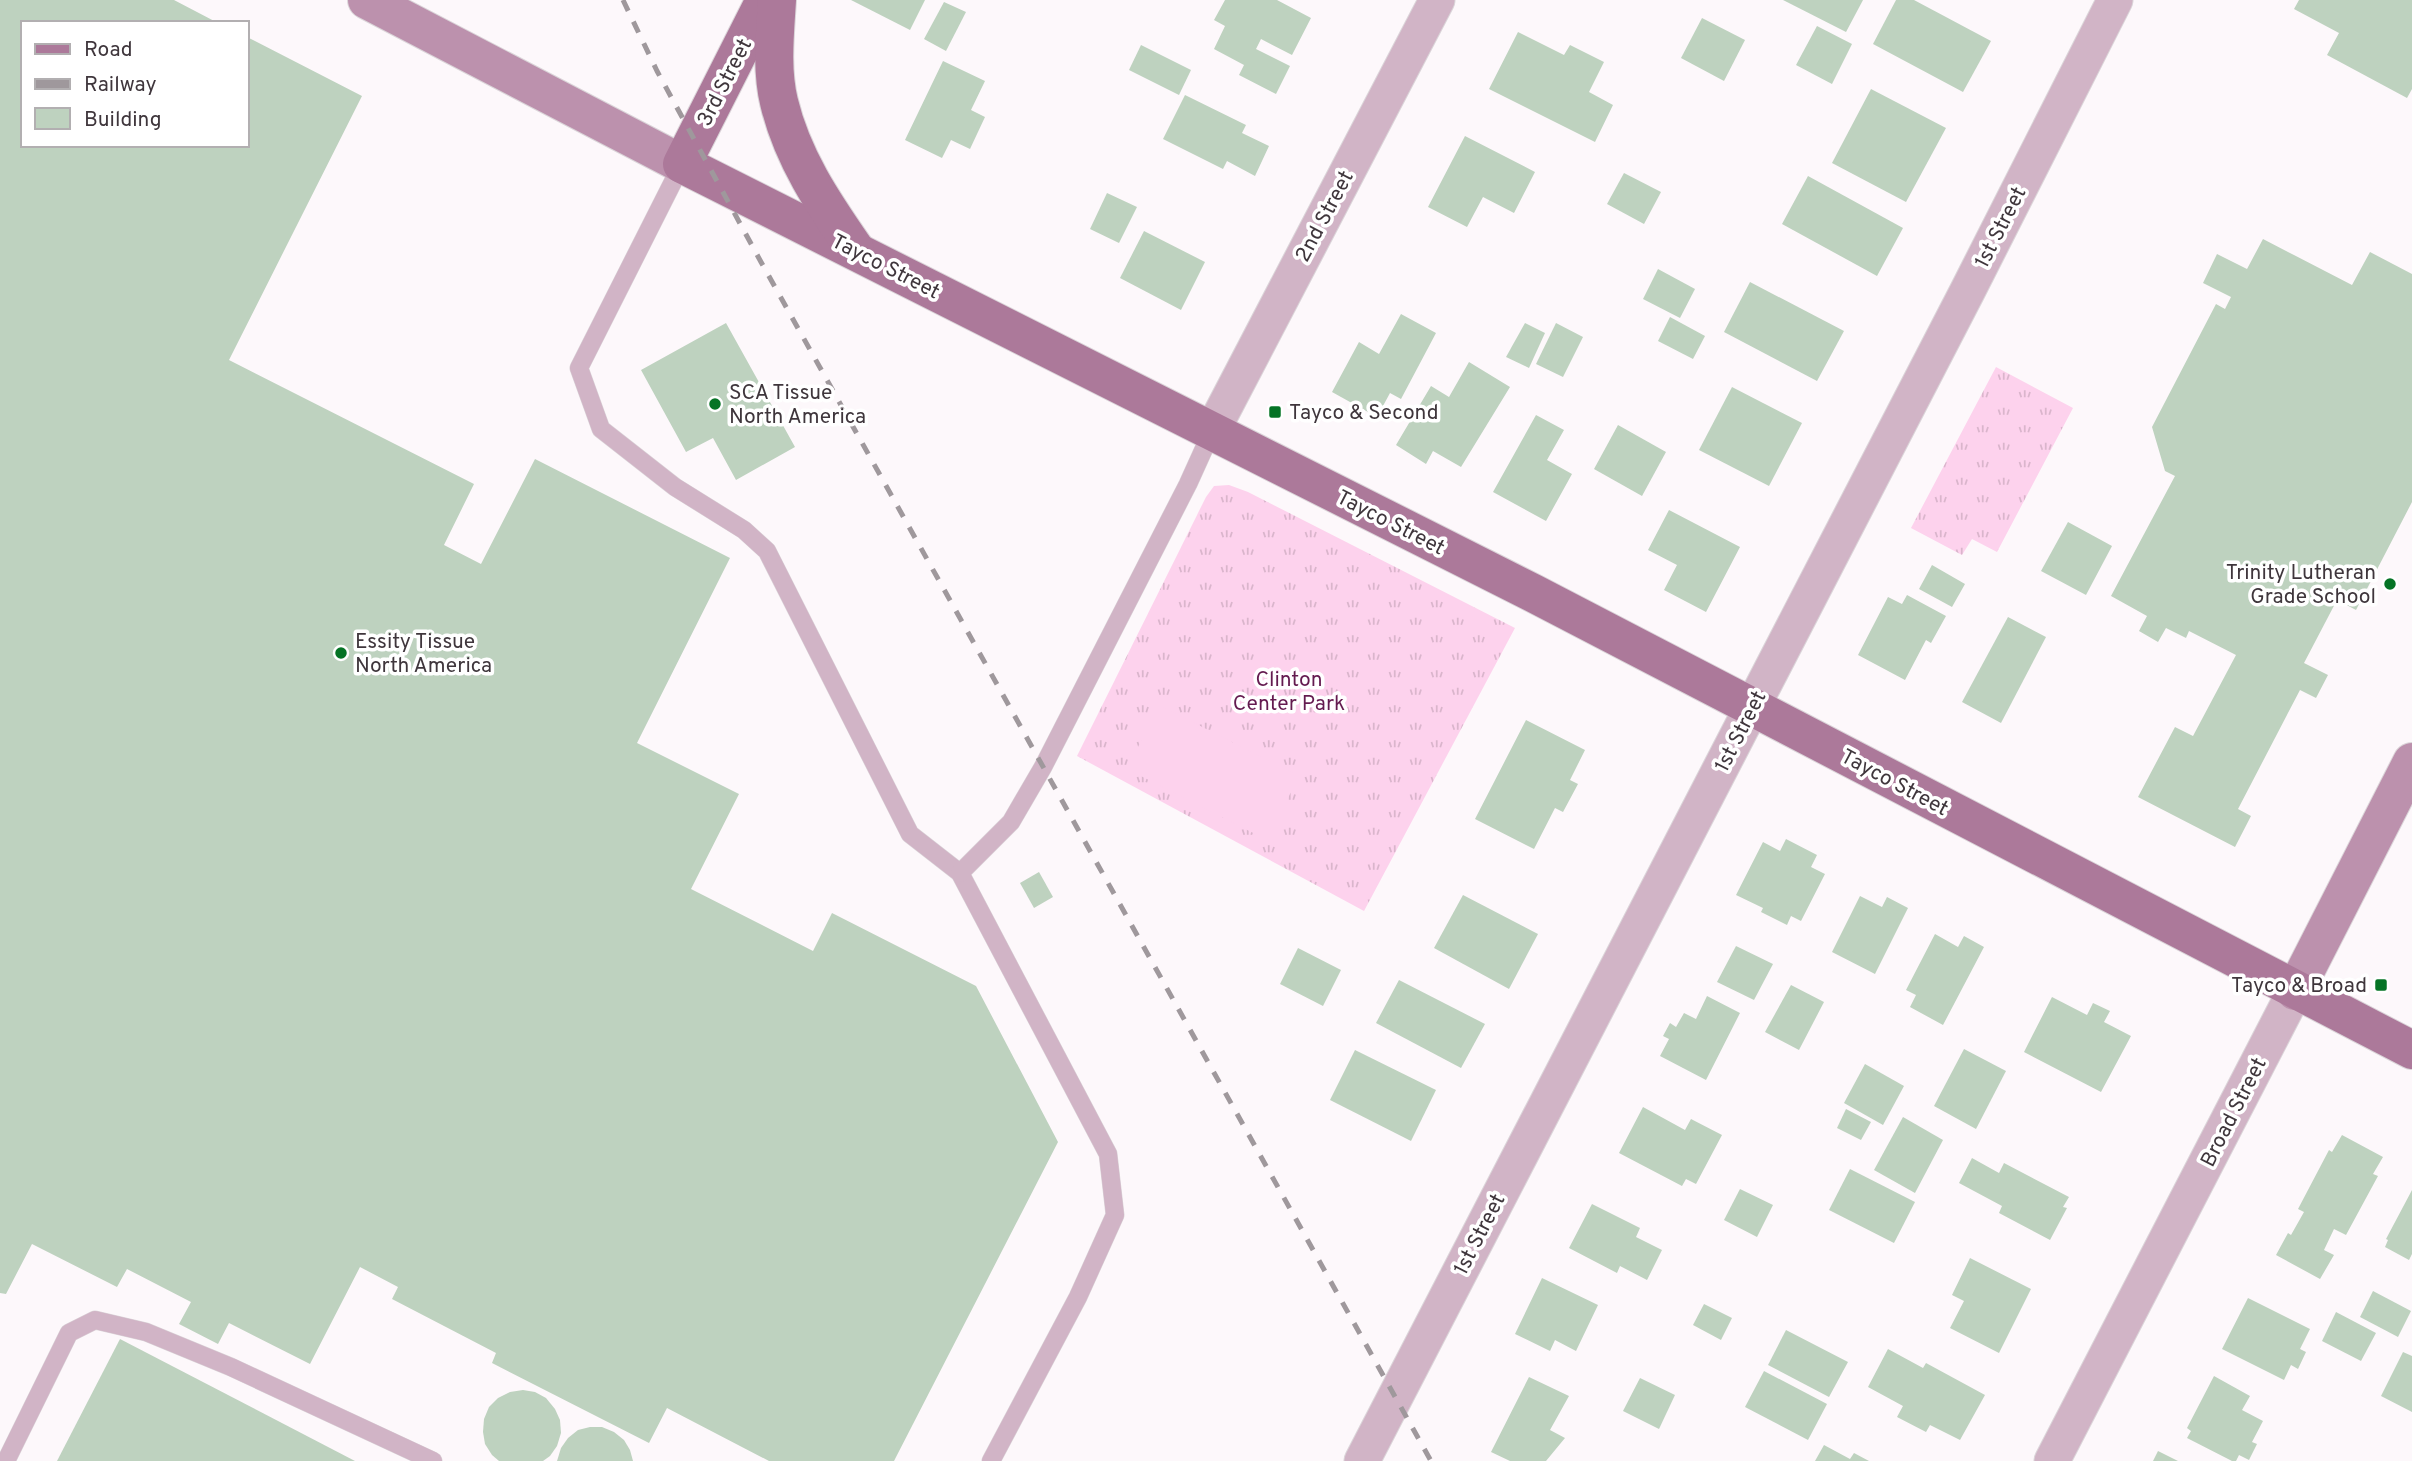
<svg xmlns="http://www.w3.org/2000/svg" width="2412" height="1461" font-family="Overpass,sans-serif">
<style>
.grass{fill:url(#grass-tufts)}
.pitch{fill:#fdd2ed}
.building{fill:#bed2bf}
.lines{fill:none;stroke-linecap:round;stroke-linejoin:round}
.lane-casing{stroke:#dbd5d9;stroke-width:19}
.street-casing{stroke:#dbd5d9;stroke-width:37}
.secondary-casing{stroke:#dbd5d9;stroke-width:40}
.primary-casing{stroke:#dbd5d9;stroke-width:40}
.lane{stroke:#d1b4c6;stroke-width:18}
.street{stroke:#d1b4c6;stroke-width:35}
.secondary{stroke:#bc91ad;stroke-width:38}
.primary{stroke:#ac799a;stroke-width:38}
.rail{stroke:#9f989c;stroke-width:5;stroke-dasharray:12 12;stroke-linecap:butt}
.poi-dot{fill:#057325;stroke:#fff;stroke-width:2.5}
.labels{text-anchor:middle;stroke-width:7;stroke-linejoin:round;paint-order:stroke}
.street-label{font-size:21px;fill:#3f363c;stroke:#fff}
.poi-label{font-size:21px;fill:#3f363c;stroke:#fff;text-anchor:start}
.park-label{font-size:21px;fill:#641b50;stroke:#fff}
</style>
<defs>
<pattern id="grass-tufts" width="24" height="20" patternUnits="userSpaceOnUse" patternTransform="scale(1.75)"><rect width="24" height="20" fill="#fdd2ed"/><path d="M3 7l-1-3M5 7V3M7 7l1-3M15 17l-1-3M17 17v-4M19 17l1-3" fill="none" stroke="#dab5cc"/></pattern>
</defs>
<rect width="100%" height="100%" fill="#fdf8fb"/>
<g class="grass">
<path d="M1996,367l77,41 -76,144 -25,-13 -10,16 -51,-27z"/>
<path d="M1229,485l19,7 267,136 -151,283 -287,-155 129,-259 8,-11z"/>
</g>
<path class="pitch" d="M1159,705l140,71 -32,64 -140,-71z"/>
<g class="building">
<path d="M0,0h174l44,23h-195v122h224v-108l115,59 -133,264 245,124 -30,61 37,19 54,-105 195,99 -93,185 102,51 -48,95 122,62 19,-38 144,73 82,156 -164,319h-125l-102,-53 -18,35 -157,-80 4,-10 -104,-54 6,-12 -38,-20 -50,97 -81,-41 -11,21 -39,-20 12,-22 -64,-33 -10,18 -85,-43 -26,50 -6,-1z"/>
<path d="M851,0h74l-15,30z"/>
<path d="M1225,0h52l34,18 -19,37 -31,-16 -5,10 34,17 -14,28 -37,-19 5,-10 -30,-16 11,-23 -11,-6z"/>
<path d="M1783,0h80l-17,32z"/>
<path d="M1896,0h18l77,41 -28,51 -90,-48z"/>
<path d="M2299,0h113v89l-5,9 -80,-43 12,-22 -45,-24z"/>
<path d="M944,2l22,10 -20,39 -22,-12z"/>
<path d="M1702,18l43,22 -21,41 -43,-23z"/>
<path d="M1817,26l35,18 -20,40 -36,-19z"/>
<path d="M1518,32l46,23 6,-10 34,17 -15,30 24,13 -18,37 -106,-53z"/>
<path d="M1141,45l50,25 -12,25 -50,-25z"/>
<path d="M943,61l42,20 -14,29 14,7 -15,32 -19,-9 -9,18 -37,-18z"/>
<path d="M1871,89l75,39 -40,74 -74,-39z"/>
<path d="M1185,95l61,30 -4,8 27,13 -14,30 -28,-15 -4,8 -60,-30z"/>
<path d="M1465,136l70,36 -21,41 -31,-16 -16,30 -39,-20z"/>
<path d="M1624,173l37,19 -17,32 -37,-20z"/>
<path d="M1808,176l95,52 -26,48 -95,-52z"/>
<path d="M1107,193l30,14 -18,36 -29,-14z"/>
<path d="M1144,231l61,31 -24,48 -61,-32z"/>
<path d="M2263,239l89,46 18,-33 42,22v228l-56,108 -19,-10 -33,63 24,12 -12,23 -16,-8 -62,119 13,7 -16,31 -97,-50 37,-70 18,9 43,-81 -47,-24 -3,7 -20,-10 -8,14 -19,-11 8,-15 -36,-20 64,-120 -10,-5 -13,-44 64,-123 9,5 6,-12 -28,-14 14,-29 30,15z"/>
<path d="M1658,269l37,20 -15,29 -37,-19z"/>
<path d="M1750,282l94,49 -27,50 -93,-49z"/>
<path d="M1401,314l35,19 -35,66 -11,-6 -13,24 -45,-25 27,-50 20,12z"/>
<path d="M1670,317l35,19 -12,23 -35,-18z"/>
<path d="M726,323l69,124 -59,33 -23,-42 -27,14 -45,-82z"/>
<path d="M1525,323l20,10 -16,35 -23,-11z"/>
<path d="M1556,323l27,14 -20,40 -27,-13z"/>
<path d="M1469,362l41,25 -49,80 -28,-16 -7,13 -30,-19 35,-59 18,11z"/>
<path d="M1732,387l70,36 -33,63 -70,-36z"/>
<path d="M1536,415l28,15 -17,30 25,14 -26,47 -53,-29z"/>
<path d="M1618,425l48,27 -24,44 -48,-27z"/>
<path d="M1669,510l71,37 -34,65 -42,-22 13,-25 -29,-15z"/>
<path d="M2068,522l44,24 -26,49 -45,-24z"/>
<path d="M1932,565l33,19 -13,23 -33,-18z"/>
<path d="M1907,595l39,21 -15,27 -5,-3 -21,40 -47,-25 30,-58 14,7z"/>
<path d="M2008,617l38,20 -45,86 -39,-21z"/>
<path d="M1526,720l59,30 -15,30 8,4 -15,28 -8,-4 -21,41 -59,-30z"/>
<path d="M1786,839l31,16 -6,12 14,7 -24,47 -10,-5 -4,9 -26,-13 2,-4 -27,-13 27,-53 17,9z"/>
<path d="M1039,872l14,25 -19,11 -14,-25z"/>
<path d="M1463,895l75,39 -29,55 -75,-41z"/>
<path d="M1860,896l22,11 5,-10 21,11 -33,66 -43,-22z"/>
<path d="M1935,934l23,13 6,-11 20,11 -41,78 -33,-18 6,-12 -10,-5z"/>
<path d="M1736,946l37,18 -19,36 -37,-18z"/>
<path d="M1298,948l43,22 -18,36 -43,-22z"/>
<path d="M1399,980l86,44 -24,44 -85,-45z"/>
<path d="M1791,985l33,17 -25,48 -34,-18z"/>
<path d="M1707,996l33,17 -34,67 -46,-24 9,-17 -6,-3 7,-13 6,4 8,-14 12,6z"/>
<path d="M2052,997l35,18 6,-12 17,8 -6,11 27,14 -30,56 -77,-40z"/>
<path d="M1964,1049l42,22 -30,58 -42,-23z"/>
<path d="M1355,1050l81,40 -25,51 -81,-41z"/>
<path d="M1865,1064l39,22 -21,39 -39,-22z"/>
<path d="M1643,1107l42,23 6,-11 31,16 -26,49 -10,-5 -4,7 -63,-33z"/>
<path d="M1846,1109l25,13 -10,18 -24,-12z"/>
<path d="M1903,1117l40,23 -28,53 -41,-23z"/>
<path d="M2342,1135l41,22 -10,17 5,2 -32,59 -12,-6 -10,21 10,5 -14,24 -44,-24 12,-22 3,2 13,-23 -6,-3 31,-59 3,2z"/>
<path d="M1972,1158l27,15 5,-10 65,34 -6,10 4,1 -17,32 -51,-27 3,-7 -43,-23z"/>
<path d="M1850,1169l65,33 -21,41 -65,-33z"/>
<path d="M1740,1189l33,16 -16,32 -33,-17z"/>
<path d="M2412,1190v64l-3,6 -24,-13 3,-7 -2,-1z"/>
<path d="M1592,1204l48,24 -4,9 26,13 -15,30 -27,-14 -3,7 -48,-25z"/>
<path d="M1970,1258l61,31 -32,64 -49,-25 14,-27 -12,-6z"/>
<path d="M1542,1278l56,27 -22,46 -21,-11 -5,11 -35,-17z"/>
<path d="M2373,1291l38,20 -13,26 -38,-20z"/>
<path d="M2248,1298l62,31 -10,20 6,3 -8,17 -7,-4 -7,15 -62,-31z"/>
<path d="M1704,1304l28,14 -11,22 -28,-15z"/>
<path d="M2336,1312l40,21 -15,28 -39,-20z"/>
<path d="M1786,1330l62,32 -19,35 -61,-32z"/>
<path d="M120,1339l235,122h-298z"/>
<path d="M1888,1349l35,19 3,-5 59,32 -25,45 -30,-15 -4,7 -29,-15 6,-11 -35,-19z"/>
<path d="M2403,1352l9,4v56l-31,-16z"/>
<path d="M1764,1371l63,33 -19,36 -63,-33z"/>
<path d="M2214,1376l36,20 -8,14 21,11 -11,21 5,2 -8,16 -10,-5 -3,6h-4l-45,-23 4,-7 -4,-3z"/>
<path d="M1529,1377l40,19 -19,34 15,8 -19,23h-36l-19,-9z"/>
<path d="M1640,1378l35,17 -16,34 -36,-18z"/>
<path d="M523,1390l12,2 11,6 9,11 5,11 1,13 -4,13 -7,10 -7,5h-44l-7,-6 -7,-11 -2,-12 1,-13 5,-12 9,-9 12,-6z"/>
<path d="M590,1427h12l12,5 10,8 6,10 3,11h-76l4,-13 7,-10 10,-8z"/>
<path d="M1824,1445l26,14 4,-6 15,8h-54z"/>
<path d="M2158,1451l20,10h-25z"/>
</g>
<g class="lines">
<defs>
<g id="lane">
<path d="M682,164l-103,204 22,61 74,58 69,43 23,21 143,283 50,39 148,281 7,61 -37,82 -87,164"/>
<path d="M960,873l51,-51 32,-55 145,-283 24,-53"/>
<path d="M6,1461l63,-128 26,-13 51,12 85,35 202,94"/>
</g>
<g id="street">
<path d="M1212,431l225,-431"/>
<path d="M1362,1461l606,-1171 147,-290"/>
<path d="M2052,1461l243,-470"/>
</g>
<g id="secondary">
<path d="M367,0l315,164"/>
<path d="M2295,991l117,-229"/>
</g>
<g id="primary">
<path d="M765,0l-83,164 851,429 879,457"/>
<path d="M777,0c-2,33 -6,69 2,102 13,55 44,101 76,147"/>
</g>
</defs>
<use href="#lane" class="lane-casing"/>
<use href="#street" class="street-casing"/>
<use href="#secondary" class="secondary-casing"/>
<use href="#primary" class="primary-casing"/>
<use href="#lane" class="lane"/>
<use href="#street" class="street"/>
<use href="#secondary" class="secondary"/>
<use href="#primary" class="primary"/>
<path class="rail" d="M623,0l34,71 104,191 670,1199"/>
</g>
<g class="poi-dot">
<circle cx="715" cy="404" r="7"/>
<rect x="1268" y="405" width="14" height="14" rx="3.5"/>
<circle cx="2390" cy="584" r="7"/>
<circle cx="341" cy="653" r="7"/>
<rect x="2374" y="978" width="14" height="14" rx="3.5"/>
</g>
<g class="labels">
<g class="street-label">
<text transform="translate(724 82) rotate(-63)" y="7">3rd Street</text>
<text transform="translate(1324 216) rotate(-62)" y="7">2nd Street</text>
<text transform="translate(2000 227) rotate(-63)" y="7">1st Street</text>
<text transform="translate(886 266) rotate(27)" y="7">Tayco Street</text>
<text transform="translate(1391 522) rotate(27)" y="7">Tayco Street</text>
<text transform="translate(1740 731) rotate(-63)" y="7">1st Street</text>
<text transform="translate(1895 782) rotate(28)" y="7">Tayco Street</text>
<text transform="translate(2233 1112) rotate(-63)" y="7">Broad Street</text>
<text transform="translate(1479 1234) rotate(-63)" y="7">1st Street</text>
</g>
<g class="poi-label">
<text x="729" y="399">SCA Tissue<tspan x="729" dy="24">North America</tspan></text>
<text x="1289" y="419">Tayco &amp; Second</text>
<text x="2376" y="579" text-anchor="end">Trinity Lutheran<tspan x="2376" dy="24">Grade School</tspan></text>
<text x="355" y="648">Essity Tissue<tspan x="355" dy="24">North America</tspan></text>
<text x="2367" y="992" text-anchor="end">Tayco &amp; Broad</text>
</g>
<g class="park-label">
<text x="1289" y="686">Clinton<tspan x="1289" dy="24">Center Park</tspan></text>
</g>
</g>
<rect x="21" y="21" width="228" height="126" fill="#ffffff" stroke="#b2afb1" stroke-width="2"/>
<rect x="35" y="44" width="35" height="10" fill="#ac799a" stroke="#b2afb1" stroke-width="2"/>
<text x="84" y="56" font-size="21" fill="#3f363c">Road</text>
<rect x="35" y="79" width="35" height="10" fill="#9f989c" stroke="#b2afb1" stroke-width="2"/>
<text x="84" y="91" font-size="21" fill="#3f363c">Railway</text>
<rect x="35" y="108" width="35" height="21" fill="#bed2bf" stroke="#b2afb1" stroke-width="2"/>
<text x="84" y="126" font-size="21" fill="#3f363c">Building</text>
</svg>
